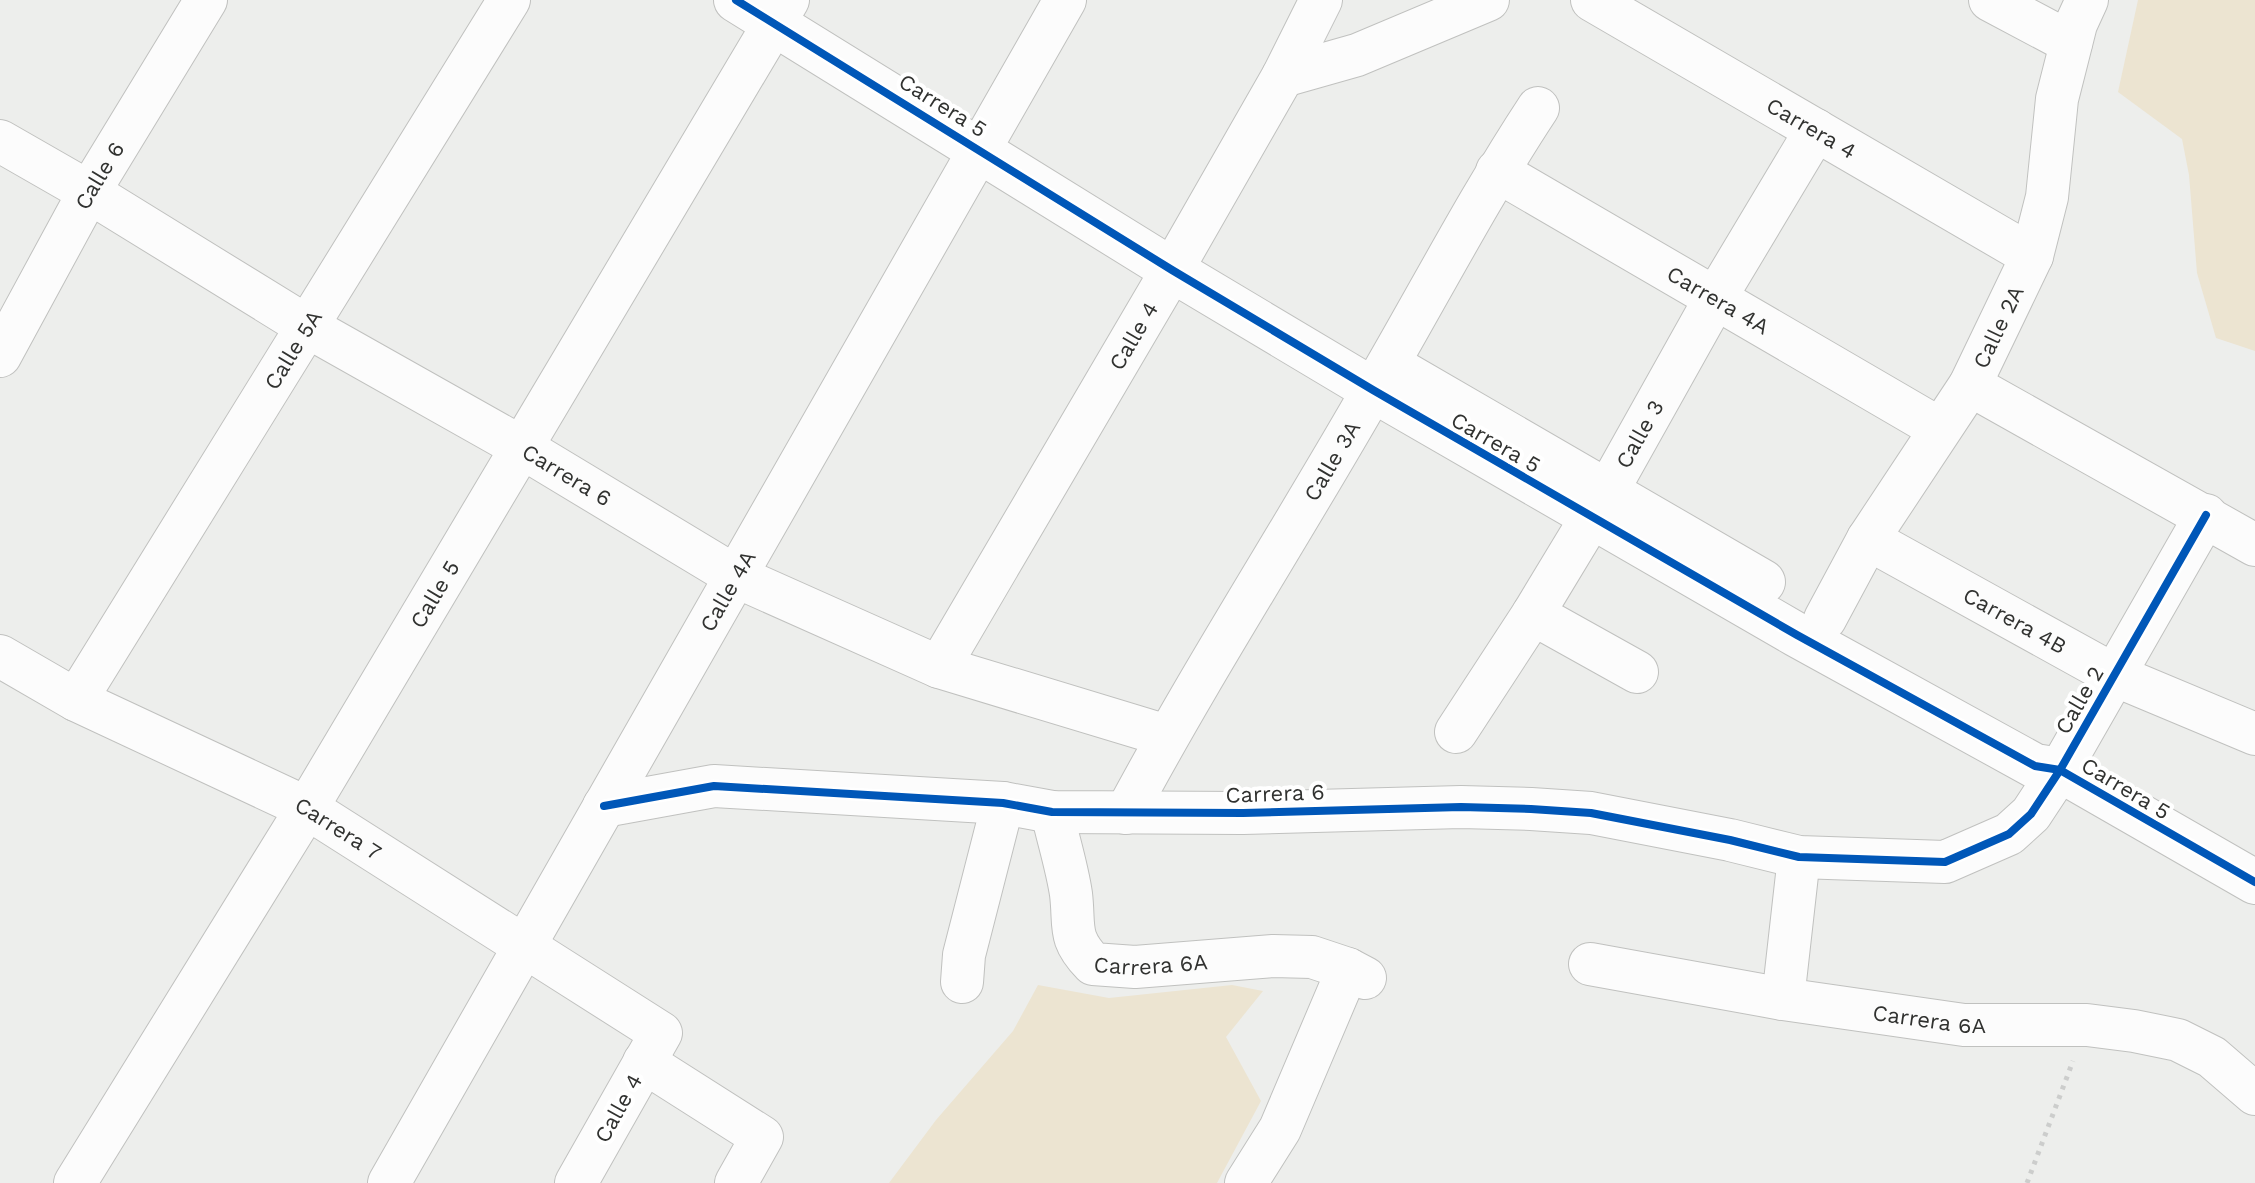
<svg xmlns="http://www.w3.org/2000/svg" width="2255" height="1183" font-family="'Work Sans',sans-serif">
<style>
.green{fill:#ece4d1}
.lines{fill:none;stroke-linecap:round;stroke-linejoin:round}
.street-casing{stroke:#c0c1bf;stroke-width:44}
.secondary-casing{stroke:#c0c1bf;stroke-width:46}
.path{stroke:#cccdcc;stroke-width:5;stroke-dasharray:4 6;stroke-linecap:butt}
.street{stroke:#fcfcfc;stroke-width:42}
.secondary{stroke:#fcfcfc;stroke-width:44}
.cycleway-casing{stroke:#fff;stroke-width:13}
.cycleway{stroke:#0057b8;stroke-width:8}
.labels{text-anchor:middle;stroke-width:8;stroke-linejoin:round;paint-order:stroke}
.street-label{font-size:22px;fill:#313230;stroke:#fff}
</style>
<rect width="100%" height="100%" fill="#edeeec"/>
<g class="green">
<path d="M2138,0h117v351l-39,-13 -19,-65 -8,-98 -7,-36 -64,-47z"/>
<path d="M1038,985l71,13 123,-13 31,6 -37,46 35,64 -44,82h-328l47,-63 77,-89z"/>
</g>
<g class="lines">
<defs>
<g id="street">
<path id="s1" d="M1592,0l440,256"/>
<path d="M1990,0l81,43"/>
<path d="M1283,76l74,-21 131,-55"/>
<path id="s2" d="M0,141l89,51 219,135 213,120 214,129 204,91 228,69"/>
<path id="s3" d="M1497,171l443,258"/>
<path id="s4" d="M0,356l89,-164 117,-192"/>
<path d="M1970,385l285,160"/>
<path id="s5" d="M1868,539l246,136 141,59"/>
<path d="M1533,614l104,58"/>
<path id="s6" d="M1825,619l43,-80 102,-154 62,-129 15,-59 10,-98 19,-75 11,-24"/>
<path id="s7" d="M0,656l76,44 231,108 354,225 -85,150"/>
<path id="s8" d="M939,667l233,-397 111,-194 38,-76"/>
<path id="s9" d="M76,700l433,-700"/>
<path id="s10" d="M1456,732l77,-118 75,-124 108,-193 100,-167"/>
<path d="M604,806l110,-20 289,17 49,9 191,1 218,-6 70,2 60,4 139,27 69,17 146,5 64,-28 22,-20 29,-44 146,-255"/>
<path id="s11" d="M1052,812c6,27 15,55 19,82 4,33 -4,43 22,70l42,3 138,-11 39,1 36,12 17,9"/>
<path id="s12" d="M1126,813c77,-144 166,-281 247,-423 55,-94 105,-191 165,-282"/>
<path id="s13" d="M1590,964l193,35 181,26h123l47,6 44,9 34,17 43,37"/>
<path d="M962,982l2,-27 39,-152"/>
<path d="M1783,999l16,-142"/>
<path d="M644,1062l118,75 -26,46"/>
<path id="s14" d="M75,1183l232,-375 481,-808"/>
<path id="s15" d="M389,1183l676,-1183"/>
<path d="M1246,1183l34,-54 68,-160"/>
</g>
<g id="secondary">
<path d="M736,0l436,270 201,120 424,245 238,131 25,4 195,112"/>
<path d="M1394,368l369,214"/>
</g>
</defs>
<use href="#street" class="street-casing"/>
<use href="#secondary" class="secondary-casing"/>
<path class="path" d="M2027,1183l46,-122"/>
<use href="#street" class="street"/>
<use href="#secondary" class="secondary"/>
<defs>
<g id="cycleway">
<path d="M736,0l436,270 201,120 424,245 238,131 25,4 195,112"/>
<path d="M604,806l110,-20 289,17 49,9 191,1 218,-6 70,2 60,4 139,27 69,17 146,5 64,-28 22,-20 29,-44 146,-255"/>
</g>
</defs>
<use href="#cycleway" class="cycleway-casing"/>
<use href="#cycleway" class="cycleway"/>
</g>
<g class="labels">
<g class="street-label">
<text transform="translate(943 105) rotate(32)" y="8">Carrera 5</text>
<text dy="8" stroke="none"><textPath href="#s1" startOffset="254">Carrera 4</textPath></text>
<text dy="8" stroke="none"><textPath href="#s4" startOffset="206">Calle 6</textPath></text>
<text dy="8" stroke="none"><textPath href="#s3" startOffset="256">Carrera 4A</textPath></text>
<text dy="8" stroke="none"><textPath href="#s6" startOffset="340">Calle 2A</textPath></text>
<text dy="8" stroke="none"><textPath href="#s8" startOffset="384">Calle 4</textPath></text>
<text dy="8" stroke="none"><textPath href="#s9" startOffset="412">Calle 5A</textPath></text>
<text dy="8" stroke="none"><textPath href="#s10" startOffset="350">Calle 3</textPath></text>
<text transform="translate(1496 442) rotate(30)" y="8">Carrera 5</text>
<text dy="8" stroke="none"><textPath href="#s12" startOffset="408">Calle 3A</textPath></text>
<text dy="8" stroke="none"><textPath href="#s2" startOffset="658">Carrera 6</textPath></text>
<text dy="8" stroke="none"><textPath href="#s15" startOffset="682">Calle 4A</textPath></text>
<text dy="8" stroke="none"><textPath href="#s14" startOffset="690">Calle 5</textPath></text>
<text dy="8" stroke="none"><textPath href="#s5" startOffset="168">Carrera 4B</textPath></text>
<text transform="translate(2079 700) rotate(-60)" y="8">Calle 2</text>
<text transform="translate(2126 788) rotate(31)" y="8">Carrera 5</text>
<text transform="translate(1275 793) rotate(-2)" y="8">Carrera 6</text>
<text dy="8" stroke="none"><textPath href="#s7" startOffset="380">Carrera 7</textPath></text>
<text dy="8" stroke="none"><textPath href="#s11" startOffset="218">Carrera 6A</textPath></text>
<text dy="8" stroke="none"><textPath href="#s13" startOffset="344">Carrera 6A</textPath></text>
<text transform="translate(618 1108) rotate(-61)" y="8">Calle 4</text>
</g>
</g>
</svg>
